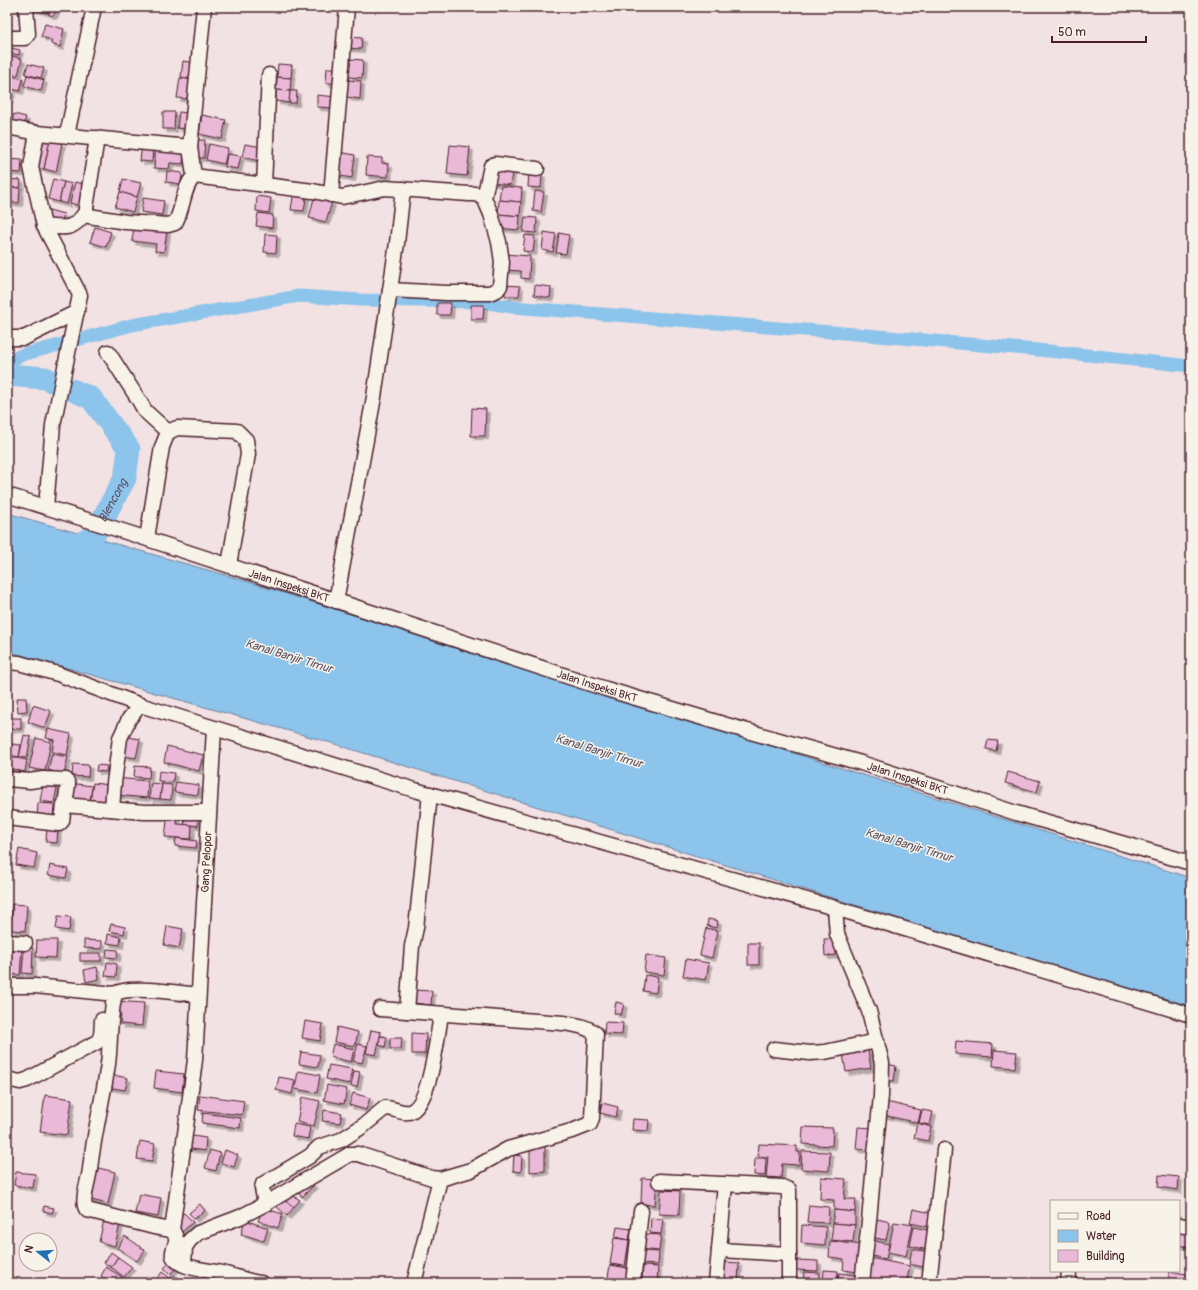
<svg xmlns="http://www.w3.org/2000/svg" width="1198" height="1290" font-family="Pangolin,sans-serif">
<style>
.water{fill:#8cc4eb;stroke:#72829e}
.lines{fill:none;stroke-linecap:round;stroke-linejoin:round}
.canal{stroke:#8cc4eb;stroke-width:13}
.river{stroke:#8cc4eb;stroke-width:23}
.building{fill:#eab9d8;stroke:#4a1f2b;filter:url(#shadow)}
.minor-casing{stroke:#4a1f2b;stroke-width:17}
.minor{stroke:#f7f3e8;stroke-width:14}
.labels{text-anchor:middle;stroke-width:3;stroke-linejoin:round;paint-order:stroke}
.street-label{font-size:11px;fill:#4a1f2b;stroke:#f7f3e8}
.water-label{font-size:12px;font-style:italic;fill:#5e5165;stroke:#f7f3e8}
</style>
<defs>
<filter id="shadow"><feDropShadow dx="3.5" dy="3.5" stdDeviation="0" flood-color="#0004"/></filter>
</defs>
<rect width="100%" height="100%" fill="#f3e2e3"/>
<filter id="ink" filterUnits="userSpaceOnUse"><feTurbulence type="fractalNoise" baseFrequency=".025" numOctaves="2"/><feDisplacementMap in="SourceGraphic" scale="8" xChannelSelector="R" yChannelSelector="G"/><feConvolveMatrix kernelMatrix="1 2 1 2 8 2 1 2 1" color-interpolation-filters="sRGB"/></filter>
<g filter="url(#ink)">
<path class="water" d="M7,513l229,65 955,300v131l-863,-267 -321,-91z"/>
<g class="lines">
<path class="canal" d="M7,362l15,-7 110,-30 167,-29 62,4 122,2 29,5 332,26 205,18 142,15"/>
<g class="river">
<path d="M7,375l38,3 6,3"/>
<path id="s1" d="M7,583l86,-46 32,-59 4,-29 -38,-51 -19,-8"/>
</g>
</g>
<g class="building">
<path d="M31,7h17l-1,6 -16,-5z"/>
<path d="M51,7l6,2 -4,7 -5,-2z"/>
<path d="M45,24l19,5 -4,18 -9,-3 1,-4 -11,-3z"/>
<path d="M348,37l14,1 -1,11 -14,-1z"/>
<path d="M7,47l13,3 -1,5 -12,-2z"/>
<path d="M9,55l13,4 -4,16 -11,-2v-12z"/>
<path d="M350,59l13,1 -1,18 -13,-1z"/>
<path d="M183,61l12,2 -2,16 -12,-2z"/>
<path d="M28,64l16,4 -3,10 -16,-4z"/>
<path d="M278,64l14,1 -1,13 -14,-1z"/>
<path d="M327,68h13l-1,15h-13z"/>
<path d="M7,75l16,4 -3,12 -13,-3z"/>
<path d="M27,75l17,5 -3,11 -17,-5z"/>
<path d="M277,77l14,1 -1,13 -14,-1z"/>
<path d="M180,78l12,2 -3,19 -12,-1z"/>
<path d="M348,80l13,1 -1,18 -13,-2z"/>
<path d="M7,90l5,1 -3,10h-2z"/>
<path d="M276,90l14,1 -1,12 -13,-2z"/>
<path d="M290,91h7l-1,12h-7z"/>
<path d="M317,95l19,2 -1,11 -18,-1z"/>
<path d="M163,112h12l-1,17h-11z"/>
<path d="M179,112l9,1 -3,16 -8,-1z"/>
<path d="M14,114l12,3 -3,10 -12,-3z"/>
<path d="M202,115l24,5 -4,19 -23,-5z"/>
<path d="M38,138l12,2 -6,29 -12,-2z"/>
<path d="M50,140l12,3 -6,29 -12,-3z"/>
<path d="M194,140h11l-1,18h-11z"/>
<path d="M142,144l11,2 -1,16 -12,-1z"/>
<path d="M209,144l19,4 -4,16 -18,-4z"/>
<path d="M245,144l17,3 -3,14 -17,-4z"/>
<path d="M450,145l20,2 -3,29 -20,-2z"/>
<path d="M156,146l28,2 -1,16 -13,-1 -1,6 -15,-1z"/>
<path d="M339,152l16,3 -3,23 -17,-3z"/>
<path d="M227,154l14,2 -3,13 -13,-2z"/>
<path d="M367,157l15,1v5l7,1 -1,13 -22,-2z"/>
<path d="M7,159l15,1 -1,13 -14,-1z"/>
<path d="M495,166l18,2 -3,17 -18,-2z"/>
<path d="M167,171l15,2 -1,11 -15,-2z"/>
<path d="M529,172l13,2 -1,14 -13,-1z"/>
<path d="M7,179l14,1 -1,8 -13,-1z"/>
<path d="M53,179l11,3 -5,20 -11,-3z"/>
<path d="M123,179l18,4 -4,14 -17,-5z"/>
<path d="M64,182l8,2 -5,20 -8,-2z"/>
<path d="M75,182l11,3 -5,21 -11,-3z"/>
<path d="M501,186l21,2 -1,14 -22,-2z"/>
<path d="M7,187l13,1 -1,15 -12,-1z"/>
<path d="M294,190l13,2 -3,19 -13,-1z"/>
<path d="M535,191l9,1 -3,20 -8,-1z"/>
<path d="M120,192l17,5 -4,15 -18,-5z"/>
<path d="M257,196l14,2 -2,15 -13,-2z"/>
<path d="M143,198l21,3 -2,14 -21,-3z"/>
<path d="M314,198l18,4 -6,20 -17,-4z"/>
<path d="M499,200l22,2 -1,14 -22,-2z"/>
<path d="M49,210l15,4 -4,12 -14,-4z"/>
<path d="M258,213l15,2 -1,13 -16,-2z"/>
<path d="M498,214l22,2 -1,14 -22,-2z"/>
<path d="M525,217l12,1 -1,15 -13,-1z"/>
<path d="M95,227l16,5 -5,15 -16,-5z"/>
<path d="M134,227l33,4 -3,21 -9,-1 1,-7 -24,-3z"/>
<path d="M544,232l12,2 -3,18 -11,-2z"/>
<path d="M559,233l10,2 -3,19 -10,-1z"/>
<path d="M265,234l12,1 -1,18 -12,-1z"/>
<path d="M525,235l10,1 -2,16 -10,-1z"/>
<path d="M505,254l25,2 -1,23 -8,-1v-7l-17,-1z"/>
<path d="M505,285l15,1 -1,10h-14z"/>
<path d="M535,285l16,2 -1,11 -16,-3z"/>
<path d="M437,303h14l-1,12h-13z"/>
<path d="M471,305h13l-1,14h-12z"/>
<path d="M472,408l14,1 -1,27h-14z"/>
<path d="M17,698h9l1,13 -9,1z"/>
<path d="M33,705l18,6 -6,17 -17,-6z"/>
<rect x="7" y="718" width="14" height="11"/>
<path d="M48,729l23,5 -4,21 -15,-3 2,-12 -8,-2z"/>
<path d="M24,735l7,2 -4,21 -8,-1z"/>
<path d="M128,737l12,2 -4,19 -12,-2z"/>
<path d="M36,738l15,4 -6,29 -16,-3z"/>
<path d="M988,740l10,1 -2,10 -10,-2z"/>
<path d="M12,744l9,1 -2,12 -9,-2z"/>
<path d="M167,746l36,9 -4,16 -35,-9z"/>
<path d="M52,754l16,3 -4,17 -16,-4z"/>
<path d="M10,757l17,3 -2,12 -17,-4z"/>
<path d="M73,764l16,1 -1,12 -16,-1z"/>
<path d="M97,765l10,1 -1,6 -10,-1z"/>
<path d="M135,766l15,1 -1,11 -15,-1z"/>
<path d="M159,771l15,2 -1,9 -15,-1z"/>
<path d="M1008,772l32,9 -3,11 -32,-9z"/>
<path d="M116,778l32,3 -1,17 -32,-3z"/>
<path d="M176,782l23,3 -1,10 -24,-3z"/>
<path d="M58,783l-4,20 -14,-2 3,-16z"/>
<path d="M69,783l23,3 -2,16 -23,-3z"/>
<path d="M93,783l17,2 -2,19 -18,-2z"/>
<path d="M151,783l11,1 -2,15 -11,-1z"/>
<path d="M162,784l10,1 -1,15 -11,-1z"/>
<path d="M38,803l16,1 -1,16 -16,-1z"/>
<path d="M168,813l10,1 -1,10 15,1 -1,14 -26,-2z"/>
<path d="M186,814l13,1 -1,11 -14,-2z"/>
<path d="M47,824l11,1 -1,18 -11,-1z"/>
<path d="M176,838l21,3 -1,7 -21,-2z"/>
<path d="M19,849l18,4 -3,15 -18,-3z"/>
<path d="M50,865l18,4 -2,9 -18,-3z"/>
<path d="M12,904l15,1 -2,26 -14,-1z"/>
<path d="M58,916l13,1 -2,14 -13,-2z"/>
<path d="M708,919l10,2 -1,7 -10,-2z"/>
<path d="M111,924l14,3 -1,7 -15,-3z"/>
<path d="M167,926l16,3 -4,19 -15,-3z"/>
<path d="M706,928l12,3 -6,27 -12,-3z"/>
<path d="M108,934l13,3 -1,8 -13,-2z"/>
<path d="M824,939h11l1,16 -11,1z"/>
<path d="M37,940h20l-1,18 -20,-1z"/>
<path d="M84,940l18,1v8l-18,-1z"/>
<rect x="748" y="943" width="11" height="22"/>
<path d="M7,946l15,2 -2,27 -13,-1z"/>
<path d="M24,948h9l-1,26 -10,-1z"/>
<path d="M107,949l11,1 -1,8 -11,-1z"/>
<rect x="80" y="953" width="21" height="8"/>
<path d="M646,955l20,3 -2,17 -20,-3z"/>
<path d="M686,959l23,4 -3,17 -23,-4z"/>
<path d="M107,962l10,2 -1,13 -11,-1z"/>
<path d="M97,967l2,12 -13,3 -2,-12z"/>
<path d="M645,975l13,2 -2,16 -13,-2z"/>
<path d="M414,990l18,1 -1,14 -18,-2z"/>
<path d="M115,1001l29,2 -2,23 -22,-2 1,-9 -7,-1z"/>
<path d="M616,1002l8,2 -3,11 -7,-2z"/>
<path d="M305,1021l18,3 -3,17 -18,-3z"/>
<path d="M605,1022l18,1 -1,12 -18,-1z"/>
<path d="M337,1027l21,5 -3,14 -21,-4z"/>
<path d="M371,1030l10,2 -5,23 -10,-2z"/>
<path d="M412,1033l14,1 -1,20h-13z"/>
<path d="M380,1036l7,1 -2,10 -6,-2z"/>
<path d="M390,1038h12l-1,11h-11z"/>
<path d="M956,1041l37,3 -1,13 -37,-3z"/>
<path d="M333,1044l21,5 -3,13 -21,-5z"/>
<path d="M358,1044l9,2 -5,17 -9,-2z"/>
<path d="M868,1050l3,18 -25,4 -3,-18z"/>
<path d="M994,1050l23,2 -2,16 -22,-2z"/>
<path d="M301,1052l19,3 -2,12 -19,-3z"/>
<path d="M887,1064l9,2 -2,15 -10,-1z"/>
<path d="M329,1065l23,4 -3,15 -23,-5z"/>
<path d="M156,1071l28,3 -2,18 -28,-4z"/>
<path d="M298,1071l22,4 -3,18 -22,-4z"/>
<path d="M354,1071l6,1 -3,15 -6,-1z"/>
<path d="M108,1074l20,4 -3,12 -19,-3z"/>
<path d="M279,1077l16,3 -3,14 -16,-4z"/>
<path d="M327,1085l20,4 -3,15 -20,-4z"/>
<path d="M353,1093l17,5 -4,12 -17,-5z"/>
<path d="M45,1095l27,4 -5,36 -27,-3z"/>
<path d="M200,1095l44,6 -2,14 -44,-5z"/>
<path d="M302,1097l18,4 -6,25 -17,-4z"/>
<path d="M886,1102l35,8 -3,13 -35,-8z"/>
<path d="M602,1103l16,4 -2,10 -16,-4z"/>
<path d="M324,1110l18,3 -2,10 -18,-2z"/>
<path d="M922,1110l11,2 -3,13 -11,-2z"/>
<path d="M203,1113l38,5 -1,10 -38,-5z"/>
<path d="M633,1119l16,1 -1,11 -16,-1z"/>
<path d="M917,1123l14,4 -3,14 -14,-3z"/>
<path d="M294,1124l16,3 -2,12 -16,-3z"/>
<path d="M803,1127l30,1 -1,18 -30,-2z"/>
<path d="M858,1127l14,1 -1,22 -15,-1z"/>
<path d="M186,1135l20,3 -1,13 -20,-3z"/>
<path d="M140,1141l15,3 -3,17 -15,-2z"/>
<path d="M759,1144l38,2v6h3l-1,13 -17,-1 -1,14 -15,-1 2,-20 -10,-1z"/>
<path d="M545,1146v25l-15,1v-25z"/>
<path d="M210,1150l10,3 -4,18 -11,-3z"/>
<path d="M225,1150l13,5 -4,12 -13,-4z"/>
<path d="M802,1151l28,1 -1,19 -28,-2z"/>
<path d="M514,1155l8,1 -1,16 -8,-1z"/>
<path d="M755,1158h11l-1,18 -11,-1z"/>
<path d="M94,1167l21,5 -7,32 -21,-5z"/>
<path d="M16,1172l19,2 -2,14 -19,-3z"/>
<path d="M1159,1175l20,2 -1,13 -20,-3z"/>
<path d="M821,1177l25,2 -2,20h12l-1,13 -21,-2v-10l-14,-1z"/>
<path d="M642,1178l15,1 -2,26 -14,-1z"/>
<path d="M308,1180l6,5 -12,12 -5,-6z"/>
<path d="M661,1190l19,1 -1,24 -20,-1z"/>
<path d="M139,1194l22,4 -3,19 -23,-4z"/>
<path d="M290,1194l10,6 -6,7 -10,-7z"/>
<path d="M284,1200l10,7 -7,9 -11,-10z"/>
<path d="M200,1204l5,7 -11,8 -5,-6z"/>
<path d="M809,1205l20,2 -1,16 -21,-1z"/>
<path d="M44,1206l10,2 -2,5 -9,-2z"/>
<path d="M263,1208l20,6 -5,14 -20,-7z"/>
<path d="M913,1209l19,4 -3,14 -19,-4z"/>
<path d="M834,1210l21,2v13l-22,-2z"/>
<path d="M184,1213l9,9 -11,10 -8,-10z"/>
<path d="M651,1218l12,1 -2,15 -11,-1z"/>
<path d="M873,1218l17,4 -4,18 -17,-3z"/>
<path d="M104,1220l16,4 -5,22 -16,-4z"/>
<path d="M245,1220l23,8 -4,13 -23,-7z"/>
<path d="M894,1222l19,3 -7,31 -18,-4z"/>
<path d="M833,1223l22,2 -2,17 -22,-2z"/>
<path d="M802,1225l24,2 -1,18 -24,-2z"/>
<path d="M617,1227l14,2 -2,11 -14,-3z"/>
<path d="M914,1227l18,4 -4,19 -18,-4z"/>
<path d="M1179,1231l12,3 -2,13 -10,-2z"/>
<path d="M644,1234l17,1 -2,16 -17,-2z"/>
<path d="M125,1236l20,14 -8,11 -20,-13z"/>
<path d="M614,1238l15,2 -4,26 -15,-2z"/>
<path d="M870,1240l19,4 -3,15 -19,-4z"/>
<path d="M830,1241l32,4 -4,27 -15,-2 1,-11 -15,-2z"/>
<path d="M912,1249l18,3 -3,16 -18,-4z"/>
<path d="M642,1251l17,1 -1,13 -17,-1z"/>
<path d="M111,1252l7,5 -7,10 -7,-4z"/>
<path d="M118,1257l14,10 -8,10 -13,-10z"/>
<path d="M870,1258l40,8 -4,17h-41z"/>
<path d="M797,1260l21,1v10l-22,-1z"/>
<path d="M171,1261l6,6 -7,7 -6,-6z"/>
<path d="M725,1262l14,1 -1,20h-14z"/>
<path d="M610,1265l18,3 -2,15h-19z"/>
<path d="M643,1266l15,1 -1,15 -15,-1z"/>
<path d="M106,1267l16,10 -4,6h-6l-11,-7z"/>
<path d="M824,1270l14,1 -1,12h-14z"/>
<path d="M1170,1271l21,4v8h-24z"/>
<path d="M162,1272l8,6 -4,5h-12z"/>
<path d="M208,1272l10,4 -3,7h-12z"/>
<path d="M804,1272l15,1 -1,10h-15z"/>
<path d="M839,1273l16,2 -1,8h-16z"/>
<path d="M173,1275l13,8h-18z"/>
</g>
<g class="lines">
<defs>
<g id="minor">
<path d="M204,7l-14,140 4,29 119,15 29,6 43,-9 84,6h7l8,4"/>
<path d="M7,38h18l3,-4 -2,-27"/>
<path d="M7,127l30,6 153,14"/>
<path d="M37,133l-6,34 13,59 36,69 -27,130 -7,82"/>
<path d="M67,135l27,-128"/>
<path d="M97,138l-11,70v4l3,4 37,6 42,3 7,-2c9,-15 7,-34 19,-47"/>
<path d="M264,185l5,-110"/>
<path d="M331,195l16,-188"/>
<path d="M44,226c22,2 28,5 42,-14"/>
<path d="M390,290l56,3h43l8,-3 3,-4 2,-24 -3,-20 -8,-28 -7,-16 7,-32 4,-2 42,5"/>
<path d="M7,338h17l53,-26"/>
<path d="M108,352l32,50 5,9 23,21 9,-4 60,3 9,9 2,14 -19,111"/>
<path id="s2" d="M7,495l122,38 477,156 127,38 128,36 155,50 175,50"/>
<path d="M147,538l15,-91 6,-15"/>
<path d="M336,601l38,-204 23,-154 6,-54"/>
<path d="M7,662l12,1 39,11 82,31 275,85 420,118 356,107"/>
<path d="M214,729l-19,331 -23,170c2,3 4,6 4,9 1,7 -7,14 -1,20 8,10 35,11 47,14 13,3 26,9 39,10"/>
<path d="M7,779l23,2 13,-2 23,1 2,4 -3,21"/>
<path d="M112,809l2,-26 6,-45 9,-19 11,-14"/>
<path d="M7,818l52,6 3,-3 2,-16 80,7h65"/>
<path d="M835,908l2,26 32,77 13,52 -1,33 -7,68 -5,57 -7,62"/>
<path d="M7,942l18,1"/>
<path d="M7,986h28l80,8"/>
<path d="M407,1011l5,-65 4,-18 14,-134"/>
<path d="M774,1049l36,4 15,-1 52,-11"/>
<path d="M7,1079l13,3 7,-2 70,-38c6,-5 4,-14 5,-22"/>
<path d="M659,1181l123,6 7,3v93"/>
<path d="M265,1204l-3,-16 1,-4 47,-28 9,-9 22,-7 22,-14 22,-18c8,-1 15,6 24,4 21,-5 29,-79 32,-98"/>
<path d="M1179,1225l12,2"/>
<path d="M172,1230l-18,-3 -67,-17c-7,-7 2,-31 3,-41 4,-36 13,-70 18,-105 3,-23 1,-47 7,-70 12,-9 66,-1 83,1"/>
<path d="M719,1250l70,4"/>
<path d="M184,1264l1,-17 5,-7 8,-7 42,-16 25,-13 85,-50h8l74,24 8,1 31,-9 37,-21 67,-19 15,-6 2,-6 4,-84c-9,-8 -21,-9 -33,-11l-183,-14"/>
<path d="M414,1283l26,-104"/>
<path d="M633,1283l8,-72"/>
<path d="M716,1283l9,-99"/>
<path d="M929,1283l15,-133"/>
<path d="M1068,1283l1,-12"/>
</g>
</defs>
<use href="#minor" class="minor-casing"/>
<use href="#minor" class="minor"/>
</g>
</g>
<g class="labels">
<g class="street-label">
<text dy="4" stroke="none"><textPath href="#s2" startOffset="296">Jalan Inspeksi BKT</textPath></text>
<text dy="4" stroke="none"><textPath href="#s2" startOffset="620">Jalan Inspeksi BKT</textPath></text>
<text dy="4" stroke="none"><textPath href="#s2" startOffset="944">Jalan Inspeksi BKT</textPath></text>
<text transform="translate(206 862) rotate(-87)" y="4">Gang Pelopor</text>
</g>
<g class="water-label">
<text dy="4" stroke="none"><textPath href="#s1" startOffset="139">Blencong</textPath></text>
<text transform="translate(289 656) rotate(17)" y="4">Kanal Banjir Timur</text>
<text transform="translate(599 751) rotate(17)" y="4">Kanal Banjir Timur</text>
<text transform="translate(909 845) rotate(17)" y="4">Kanal Banjir Timur</text>
</g>
</g>
<rect width="1198" height="1290" fill="none" stroke="#f7f3e8" stroke-width="24"/>
<rect x="12" y="12" width="1174" height="1266" fill="none" stroke="#4a1f2b" stroke-width="1.5" filter="url(#ink)"/>
<rect x="1050" y="1200" width="130" height="72" fill="#f7f3e8" stroke="#b29e9c"/>
<rect x="1058" y="1213" width="20" height="6" fill="#f7f3e8" stroke="#b29e9c"/>
<text x="1086" y="1220" font-size="12" fill="#4a1f2b">Road</text>
<rect x="1058" y="1230" width="20" height="12" fill="#8cc4eb" stroke="#b29e9c"/>
<text x="1086" y="1240" font-size="12" fill="#4a1f2b">Water</text>
<rect x="1058" y="1250" width="20" height="12" fill="#eab9d8" stroke="#b29e9c"/>
<text x="1086" y="1260" font-size="12" fill="#4a1f2b">Building</text>
<g transform="translate(38 1252) rotate(287)"><circle r="19" fill="#f7f3e8" stroke="#b29e9c"/>
<path d="M0-3L7 15L0 10L-7 15Z" fill="#1f6fb2"/>
<text y="-6" font-size="11" font-weight="bold" text-anchor="middle" fill="#4a1f2b">N</text>
</g>
<path d="M1052 36v6h94v-6" fill="none" stroke="#4a1f2b" stroke-width="2"/>
<text x="1058" y="36" font-size="12" fill="#4a1f2b" stroke="#f7f3e8" stroke-width="3" paint-order="stroke">50 m</text>
</svg>
